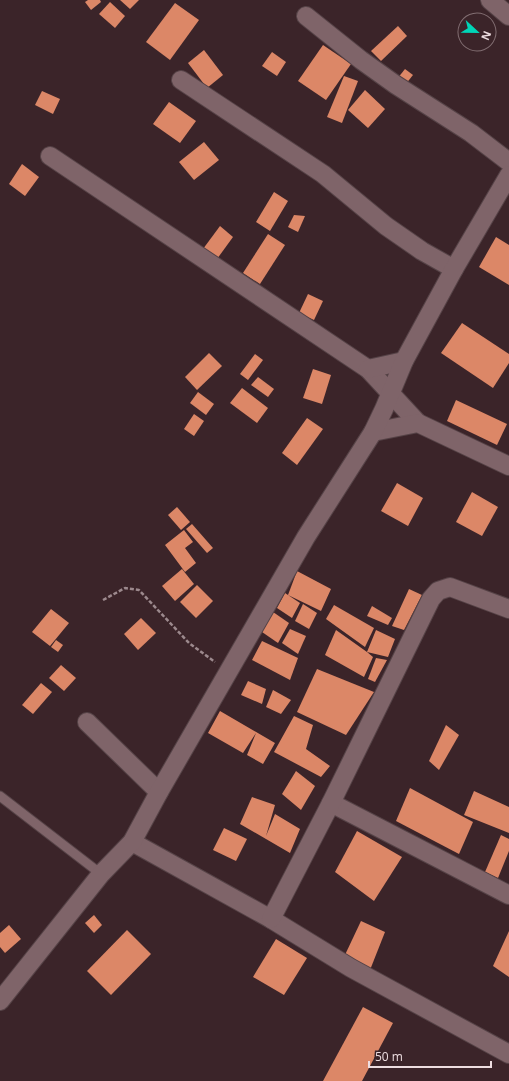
<svg xmlns="http://www.w3.org/2000/svg" width="509" height="1081" font-family="'Open Sans',sans-serif">
<style>
.building{fill:#dc8767}
.lines{fill:none;stroke-linecap:round;stroke-linejoin:round}
.service-casing{stroke:#564347;stroke-width:11}
.minor-casing{stroke:#564347;stroke-width:20}
.path{stroke:#9c898d;stroke-width:2.5;stroke-dasharray:4 2;stroke-linecap:butt}
.service{stroke:#7f6469;stroke-width:9}
.minor{stroke:#7f6469;stroke-width:18}
</style>
<rect width="100%" height="100%" fill="#3b2429"/>
<g class="building">
<path d="M88,0h12l1,2 -10,8 -6,-8z"/>
<path d="M120,0h19l-9,9z"/>
<path d="M110,2l15,14 -10,12 -16,-14z"/>
<path d="M175,3l24,17 -29,40 -24,-18z"/>
<path d="M398,26l9,10 -26,25 -10,-10z"/>
<path d="M323,45l28,19 -25,36 -28,-19z"/>
<path d="M204,50l19,25 -16,13 -19,-25z"/>
<path d="M272,52l14,10 -9,14 -15,-10z"/>
<path d="M405,69l8,6 -8,10 -8,-6z"/>
<path d="M344,76l14,5 -16,42 -15,-6z"/>
<path d="M365,90l20,19 -17,19 -20,-18z"/>
<path d="M42,91l18,8 -7,15 -18,-9z"/>
<path d="M169,102l27,19 -16,22 -27,-19z"/>
<path d="M204,142l15,18 -25,20 -15,-18z"/>
<path d="M22,164l17,13 -14,19 -16,-12z"/>
<path d="M274,192l14,9 -18,30 -14,-9z"/>
<path d="M294,215l11,1 -7,16 -10,-5z"/>
<path d="M220,226l13,11 -16,22 -14,-10z"/>
<path d="M268,234l17,11 -25,39 -17,-11z"/>
<path d="M496,237l13,8v40l-30,-18z"/>
<path d="M308,294l15,7 -9,19 -15,-7z"/>
<path d="M462,323l47,31v9l-16,25 -52,-35z"/>
<path d="M209,353l13,13 -25,24 -12,-13z"/>
<path d="M255,354l8,6 -15,20 -8,-6z"/>
<path d="M313,369l18,6 -9,29 -19,-6z"/>
<path d="M258,377l16,12 -6,8 -17,-12z"/>
<path d="M242,388l26,20 -11,15 -27,-20z"/>
<path d="M198,392l16,12 -8,11 -16,-12z"/>
<path d="M456,400l51,24 -10,21 -50,-24z"/>
<path d="M194,414l10,7 -10,15 -10,-7z"/>
<path d="M307,418l16,11 -26,36 -15,-12z"/>
<path d="M397,483l26,15 -15,28 -27,-15z"/>
<path d="M472,492l26,15 -16,29 -26,-14z"/>
<path d="M177,507l13,15 -9,8 -13,-15z"/>
<path d="M192,524l21,24 -6,5 -21,-24z"/>
<path d="M184,530l9,12 -8,6 11,15 -11,9 -20,-27z"/>
<path d="M182,569l12,15 -19,17 -13,-15z"/>
<path d="M297,571l34,18 -10,22 -33,-16 12,8 -8,15 -15,-10 8,-15 3,2z"/>
<path d="M197,585l16,16 -17,17 -16,-16z"/>
<path d="M409,589l13,6 -18,35 -12,-4z"/>
<path d="M303,604l14,9 -8,16 -14,-8z"/>
<path d="M334,605l40,23 -9,19 -39,-28z"/>
<path d="M372,606l20,12 -4,7 -21,-9z"/>
<path d="M51,609l18,14 -19,23 -18,-14z"/>
<path d="M273,612l16,11 -11,20 -16,-11z"/>
<path d="M141,618l15,15 -18,17 -14,-16z"/>
<path d="M290,629l16,7 -8,18 -16,-11z"/>
<path d="M336,630l31,22 9,-22 19,9 -7,18 -21,-5 6,5 -9,20 -39,-22z"/>
<path d="M56,640l7,5 -5,7 -7,-5z"/>
<path d="M262,641l36,17 -8,22 -38,-20z"/>
<path d="M376,658l11,2 -12,22 -7,-3z"/>
<path d="M61,665l15,13 -12,13 -15,-13z"/>
<path d="M317,669l57,23 -28,43 -49,-23z"/>
<path d="M248,681l18,8 -4,15 -21,-9z"/>
<path d="M41,683l11,9 -19,22 -11,-9z"/>
<path d="M273,690l18,10 -10,14 -15,-7z"/>
<path d="M220,711l55,32 -12,21 -16,-9 9,-22 -13,20 -35,-20z"/>
<path d="M294,716l19,9 -7,24 24,17 -9,11 -47,-25z"/>
<path d="M446,725l13,10 -20,35 -10,-9z"/>
<path d="M296,771l19,15 -14,24 -19,-16z"/>
<path d="M410,788l63,34 -14,32 -63,-33z"/>
<path d="M474,791l35,16v26l-45,-18z"/>
<path d="M252,797l23,8 -9,31 9,-22 25,15 -10,24 -50,-29z"/>
<path d="M224,828l23,11 -11,22 -23,-11z"/>
<path d="M357,831l45,26 -28,44 -39,-29z"/>
<path d="M501,835l8,4v12l-11,27 -13,-6z"/>
<path d="M94,915l8,10 -8,8 -9,-10z"/>
<path d="M361,921l24,11 -15,38 -26,-13z"/>
<path d="M9,925l12,14 -16,14 -5,-6v-14z"/>
<path d="M127,930l24,24 -40,41 -24,-24z"/>
<path d="M509,931v46l-16,-11z"/>
<path d="M276,939l31,19 -23,37 -31,-18z"/>
<path d="M363,1007l30,16 -31,58h-39z"/>
</g>
<g class="lines">
<defs>
<path id="service" d="M0,796l101,78"/>
<g id="minor">
<path d="M490,0l19,16"/>
<path d="M306,16l55,44 35,25 75,48 38,29"/>
<path d="M181,80l142,94 63,52 36,25 32,18"/>
<path d="M50,156l318,213 50,54"/>
<path d="M368,369l36,-8"/>
<path d="M373,432l45,-9 91,43"/>
<path d="M87,722l72,70"/>
<path d="M331,803l178,92"/>
<path d="M132,842l139,77 80,49 158,86"/>
<path d="M271,919l60,-116 100,-204 7,-8 12,-4 59,22"/>
<path d="M0,1001l101,-127 31,-32 27,-50 147,-255 67,-105 11,-23 20,-48 50,-92 55,-94"/>
</g>
</defs>
<use href="#service" class="service-casing"/>
<use href="#minor" class="minor-casing"/>
<path class="path" d="M103,600l22,-12 14,2 50,53 26,19"/>
<use href="#service" class="service"/>
<use href="#minor" class="minor"/>
</g>
<g transform="translate(477 32) rotate(112)"><circle r="19" fill="#3b2429" stroke="#826e72"/>
<path d="M0-3L7 15L0 10L-7 15Z" fill="#00d5b7"/>
<text y="-6" font-size="11" font-weight="bold" text-anchor="middle" fill="#eddde0">N</text>
</g>
<path d="M369 1061v6h122v-6" fill="none" stroke="#eddde0" stroke-width="2"/>
<text x="375" y="1061" font-size="12" fill="#eddde0" stroke="#3b2429" stroke-width="3" paint-order="stroke">50 m</text>
</svg>
